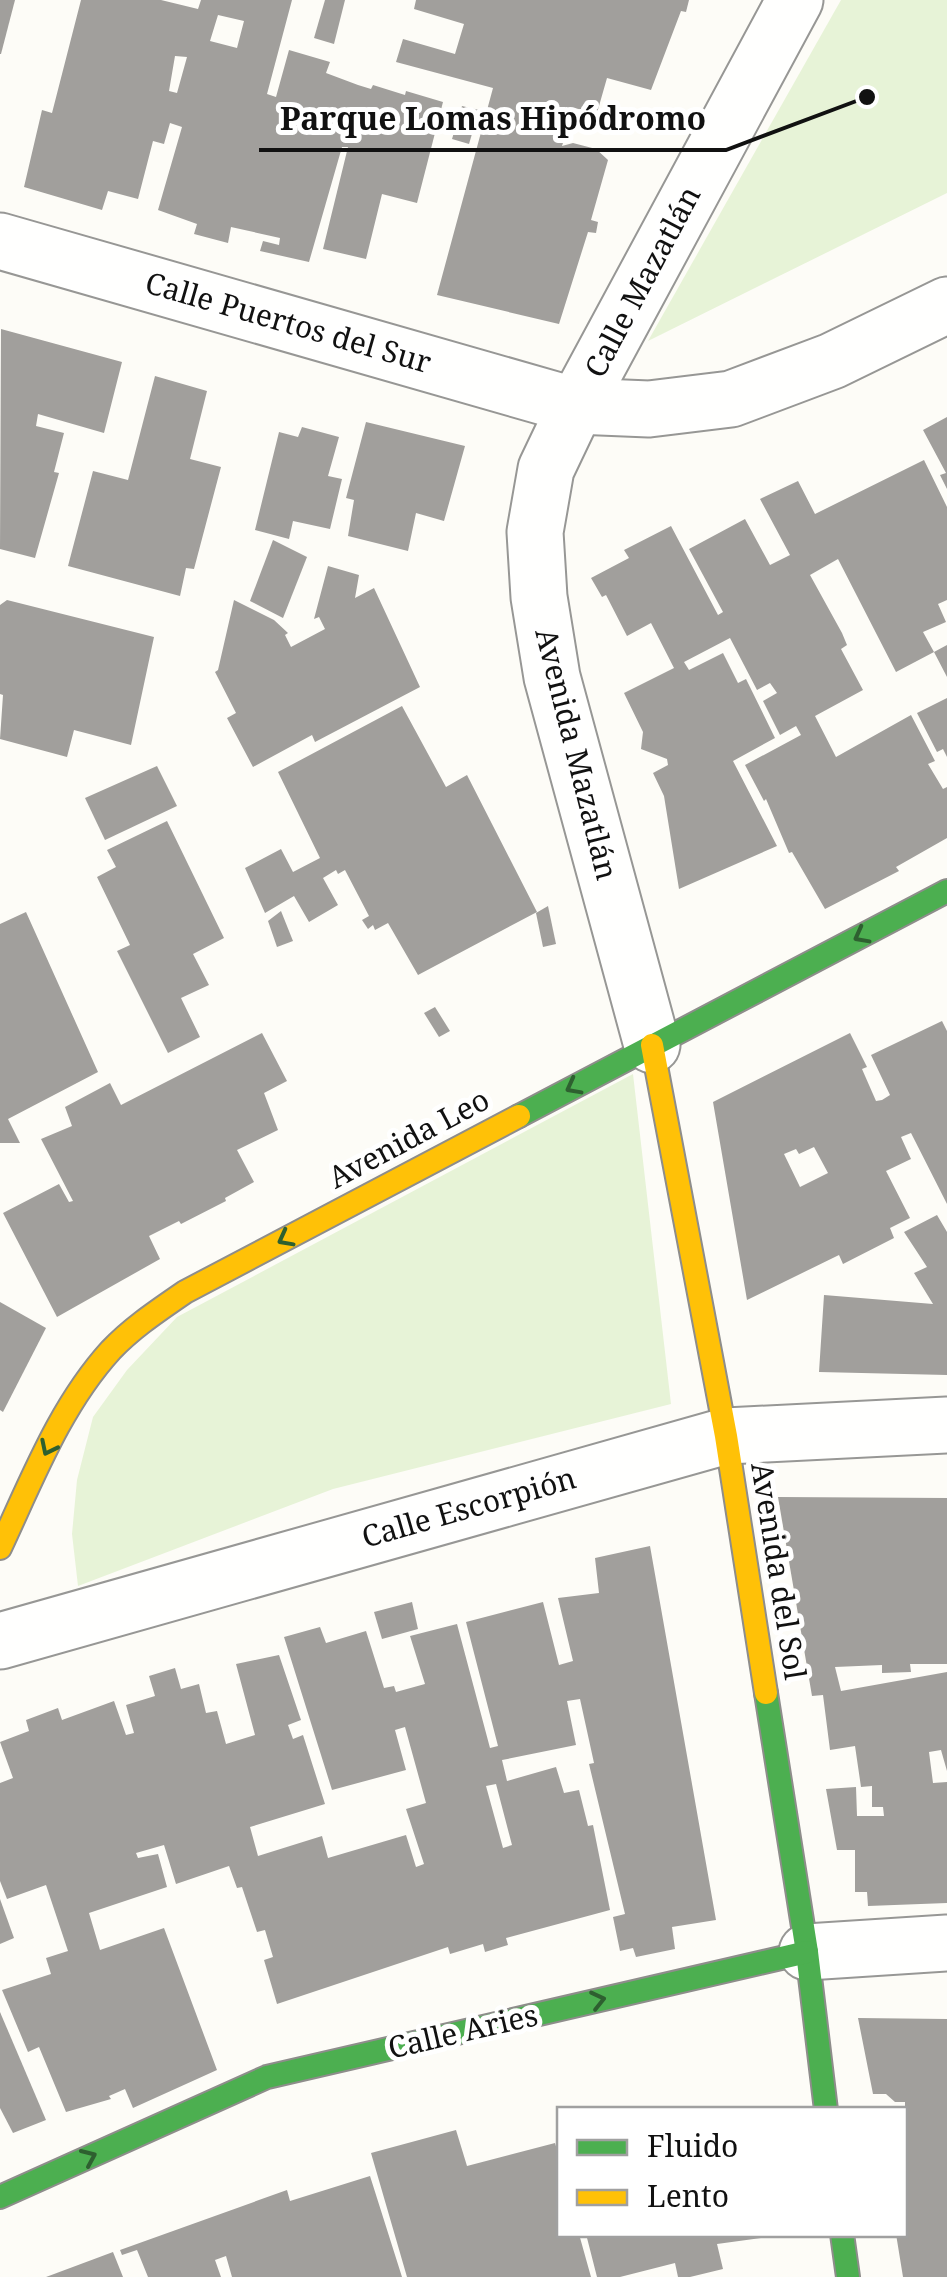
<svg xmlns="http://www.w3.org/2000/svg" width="947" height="2277" font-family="'Noto Serif',serif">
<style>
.green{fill:#e7f3d7}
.building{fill:#a19f9c;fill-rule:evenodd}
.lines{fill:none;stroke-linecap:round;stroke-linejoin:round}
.street-casing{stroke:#979795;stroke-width:59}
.fast-casing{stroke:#8e8d8b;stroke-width:26}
.slow-casing{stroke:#8e8d8b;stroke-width:26}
.street{stroke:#fffffe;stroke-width:55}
.fast{stroke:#4caf50;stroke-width:22}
.slow{stroke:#ffc107;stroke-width:22}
.oneway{stroke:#2e6030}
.labels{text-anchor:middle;stroke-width:10;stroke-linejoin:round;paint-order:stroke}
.street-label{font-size:30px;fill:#111;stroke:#fff}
.leader{fill:none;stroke:#111;stroke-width:4}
.callout-dot{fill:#111;stroke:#fff;stroke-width:4}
.callout-label{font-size:32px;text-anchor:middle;font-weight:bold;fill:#111;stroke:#fff;stroke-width:10;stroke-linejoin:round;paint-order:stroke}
</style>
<rect width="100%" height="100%" fill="#fdfcf7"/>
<g class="green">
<path d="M841,0h106v193l-299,148z"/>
<path d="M633,1074l38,330 -338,85 -255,97 -6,-52 5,-54 16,-63 34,-47 50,-53z"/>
</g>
<g class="building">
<path d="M0,0h15l-14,54h-1z"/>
<path d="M81,0h80l37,9 3,-9h91l-25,94 9,3 13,-47 41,12 -4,11 32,12 13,4 2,-4 32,10 1,-4 37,11 -26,101 -35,-9 -16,65 -43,-10 25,-102h-6l-33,115 -49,-11 3,-10 16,4 1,-7 -49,-11 -3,16 -34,-9 3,-10 -39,-14 24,-83 -12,-4 -6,21 -11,-3 -15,58 -30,-8 -6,19 -78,-23 18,-77 10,3zM218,15l26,6 -7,27 -27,-7zM175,56l12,1 -10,36 -8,-2z"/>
<path d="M325,0h20l-11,44 -20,-6z"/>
<path d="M416,0h273l-3,12 -5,-1 -30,79 -44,-12 -10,35 -23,-5 -12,38 11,-3 23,6 12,11 -17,60 7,2 -2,11 -8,-1 -29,92 -122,-29 56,-207 -97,-26 7,-23 52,15 9,-30 -50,-15z"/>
<path d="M462,106l17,4 -10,34 -17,-5z"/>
<path d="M1,329l121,33 -18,71 -66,-19 -2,12 28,7 -10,39 5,1 -24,85 -35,-9z"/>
<path d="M155,376l52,15 -17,68 31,8 -27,102 -8,-1 -6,28 -112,-30 25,-95 35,9z"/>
<path d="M947,417v72l-7,-14 6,-2 -23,-43z"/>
<path d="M366,422l99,24 -21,75 -28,-8 -8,38 -60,-15 6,-36 -8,-2z"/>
<path d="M302,427l37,10 -11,39 14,3 -12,50 -37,-8 -4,18 -34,-9 24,-98 19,5z"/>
<path d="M924,460l23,47v93l-9,4 8,18 -23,10 11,20 13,-7v32l-13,-25 -38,20 -58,-113 -28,16 32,58 5,12 -6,4 22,41 -48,26 21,41 75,-42 24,46 -7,3 15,25 4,-2v51l-51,29 3,4 -74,38 -33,-57 -3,1 -23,-54 -2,2 -19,-36 56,-30 -5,-9 -16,9 -17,-34 14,-8 -7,-10 -13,7 -27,-52 -46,24 5,8 34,-17 15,30 8,-4 29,59 -42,23 44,85 -98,43 -15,-93 -11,-23 15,-8 -1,-6 -26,-10 2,-17 -19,-39 50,-25 -23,-45 -24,13 -21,-41 -4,2 -11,-19 38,-20 -5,-8 47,-24 47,89 5,-3 -34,-63 56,-30 25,46 20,-10 -30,-56 38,-18 17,33z"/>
<path d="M273,540l34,17 -24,61 -33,-17z"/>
<path d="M328,566l31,9 -4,23 19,-10 46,99 -105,55 -3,-7 -59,32 -26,-49 9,-5 -21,-41 3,-2 16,-70 40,20 14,13 -3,2 6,12 34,-18 -6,-12 -5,2z"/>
<path d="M7,600l147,37 -23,108 -57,-15 -7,27 -67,-18 3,-44 -3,-1v-89z"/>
<path d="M947,698v59l-4,-8 -6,3 -20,-39z"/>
<path d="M402,706l44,81 21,-12 70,137 -119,63 -30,-52 -13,7 -2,-5 -5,4 -6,-9 7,-4 -24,-46 -7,4 -2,-4 -13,8 15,27 -29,17 -15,-26 -29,17 -20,-45 36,-19 12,23 27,-14 -42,-86z"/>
<path d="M157,766l20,40 -72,34 -20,-42z"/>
<path d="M167,821l57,117 -31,16 16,31 -28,13 19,39 -32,16 -51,-102 13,-6 -33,-68 19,-10 -9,-17z"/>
<path d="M548,906l8,38 -13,3 -7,-34z"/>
<path d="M281,911l12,30 -16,6 -9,-26z"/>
<path d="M26,912l72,160 -90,47 12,24h-20v-219z"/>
<path d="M435,1007l15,24 -11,6 -15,-24z"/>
<path d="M942,1021l5,10v173l-36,-71 -10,4 10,22 -25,12 24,47 -20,10 4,10 -51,26 -4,-9 -92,45 -34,-198 137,-69 17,34 -5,2 14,32 6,-1 8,-5 -19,-40zM814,1147l14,26 -28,14 -16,-33 12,-5 3,5z"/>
<path d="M262,1033l25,48 -23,12 14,37 -41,20 17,32 -29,16 1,3 -45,23 -2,-3 -30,15 11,23 -103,58 -54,-104 56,-29 10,18 4,-1 -32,-62 31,-13 -7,-19 45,-24 11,22z"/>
<path d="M937,1215l10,17v143l-128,-3 5,-77 109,9 -19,-31 13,-6 -23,-35z"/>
<path d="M0,1302l46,26 -43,84 -3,-2z"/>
<path d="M778,1497l169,1v166h-37l1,8 -29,1v-8l-47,2 6,24 106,-19v99l-6,-21 -12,2 4,31 14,-1v121l-79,3 -1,-14h-12v-42h-18l-11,-61 30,-2 1,29h27l-1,-9h-11v-21l-11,1 -6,-41 -25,4 -7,-55 -11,1z"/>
<path d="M650,1546l66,374 -44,7 3,22 -39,8 -3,-9 -13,3 -7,-34 12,-3 -36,-150 5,-1 -14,-64 -13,2 9,44 -74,15 5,21 49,-14 8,26 15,-3 9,36 5,-1 17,85 -104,28 2,7 -23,7 -2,-8 -33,10 -2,-7 -171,57 -13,-44 9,-3 -8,-27 -8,2 -15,-45 -5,1 -8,-22 -53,18 -12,-39 -28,8 2,5 20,-4 9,33 -78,26 11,37 64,-22 53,142 -84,38 -8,-19 -16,7 2,3 -45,13 -27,-65 -11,5 -26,-62 49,-16 -5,-16 22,-7 -22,-66 -39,14 -7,-18v-98l13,-5 -13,-36 29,-11 -3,-11 32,-12 4,12 52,-19 12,34 8,-2 -8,-28 29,-9 -6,-20 26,-8 6,21 18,-5 7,29 11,-2 9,33 29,-9 -19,-71 43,-9 22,65 -13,5 5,14 10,-4 22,69 -75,23 8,29 64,-20 6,22 78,-23 10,32 8,-3 -18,-55 20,-6 -21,-76 -10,3 11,40 -74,20 -48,-153 36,-10 6,16 40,-12 18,57 10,-2 2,6 29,-8 -15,-48 47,-12 33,124 8,-2 -32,-124 77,-20 16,63 14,-4 -15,-63 41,-5 -4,-35zM496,1784l16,61 -9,3 -17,-62z"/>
<path d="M412,1602l6,27 -36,10 -8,-27z"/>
<path d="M0,1899l14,39 -14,6z"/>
<path d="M0,2012l46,108 -33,13 -13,-25z"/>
<path d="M858,2018l89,1v258h-44l-7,-43h8l1,-132h-10l-9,-8h-13z"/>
<path d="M456,2130l11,36 88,-23 5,17v74h19l12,43h-184l-36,-124z"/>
<path d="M370,2176l32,101h-170l-6,-21 -11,4 6,17h-73l-11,-27 -15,5 -2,-5 167,-60 3,11z"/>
<path d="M586,2234h174l1,4 -44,6 6,25 -33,8h-12l-3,-14 -55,14h-23z"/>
<path d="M113,2252l10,25h-77z"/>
</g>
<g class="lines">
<defs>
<g id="street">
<path d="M0,241l576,165 73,3 82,-10 101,-38 115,-56"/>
<path d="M652,1045l-100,-368 -13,-80 -4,-65 11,-63 30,-63 219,-406"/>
<path d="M0,1641l726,-205 221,-11"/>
<path d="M807,1952l140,-9"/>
</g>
<g id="fast">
<path d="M519,1116l428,-225"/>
<path d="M766,1693l41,259 19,158"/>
<path d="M0,2197l267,-120 540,-125"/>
<path d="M842,2234l6,43"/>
</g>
<g id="slow">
<path d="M652,1045l74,391 40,257"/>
<path d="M0,1548c32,-68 60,-142 111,-198 22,-23 48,-40 74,-58l334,-176"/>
</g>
</defs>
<use href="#street" class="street-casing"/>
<use href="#fast" class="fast-casing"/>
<use href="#slow" class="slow-casing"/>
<use href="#street" class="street"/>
<use href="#fast" class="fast"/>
<use href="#slow" class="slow"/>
</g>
<defs><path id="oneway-chevron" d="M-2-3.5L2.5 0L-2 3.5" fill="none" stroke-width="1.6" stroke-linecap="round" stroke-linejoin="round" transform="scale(2.5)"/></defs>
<g class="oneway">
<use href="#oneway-chevron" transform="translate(861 936) rotate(152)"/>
<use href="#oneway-chevron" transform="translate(573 1087) rotate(152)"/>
<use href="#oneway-chevron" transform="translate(285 1239) rotate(152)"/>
<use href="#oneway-chevron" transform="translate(48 1448) rotate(116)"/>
<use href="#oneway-chevron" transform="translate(598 2000) rotate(-13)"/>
<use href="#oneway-chevron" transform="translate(89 2157) rotate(-24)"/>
</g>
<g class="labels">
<g class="street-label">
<text transform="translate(643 282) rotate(-62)" y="10">Calle Mazatlán</text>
<text transform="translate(288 323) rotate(16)" y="10">Calle Puertos del Sur</text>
<text transform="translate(576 754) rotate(76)" y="10">Avenida Mazatlán</text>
<text transform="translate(409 1139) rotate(-28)" y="10">Avenida Leo</text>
<text transform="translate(469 1508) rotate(-16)" y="10">Calle Escorpión</text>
<text transform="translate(778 1571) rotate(81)" y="10">Avenida del Sol</text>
<text transform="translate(463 2032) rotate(-13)" y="10">Calle Aries</text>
</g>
</g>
<path class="leader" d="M867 97L726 150H259"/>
<circle class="callout-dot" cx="867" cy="97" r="10"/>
<g class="callout-label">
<text x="493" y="130">Parque Lomas Hipódromo</text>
</g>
<rect x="557" y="2107" width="350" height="130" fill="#ffffff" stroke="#a0a0a0" stroke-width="2.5"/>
<rect x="577" y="2140" width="50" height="15" fill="#4caf50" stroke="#a0a0a0" stroke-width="2.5"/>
<text x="647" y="2157" font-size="30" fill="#111111">Fluido</text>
<rect x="577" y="2190" width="50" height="15" fill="#ffc107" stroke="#a0a0a0" stroke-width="2.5"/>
<text x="647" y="2207" font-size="30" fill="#111111">Lento</text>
</svg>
